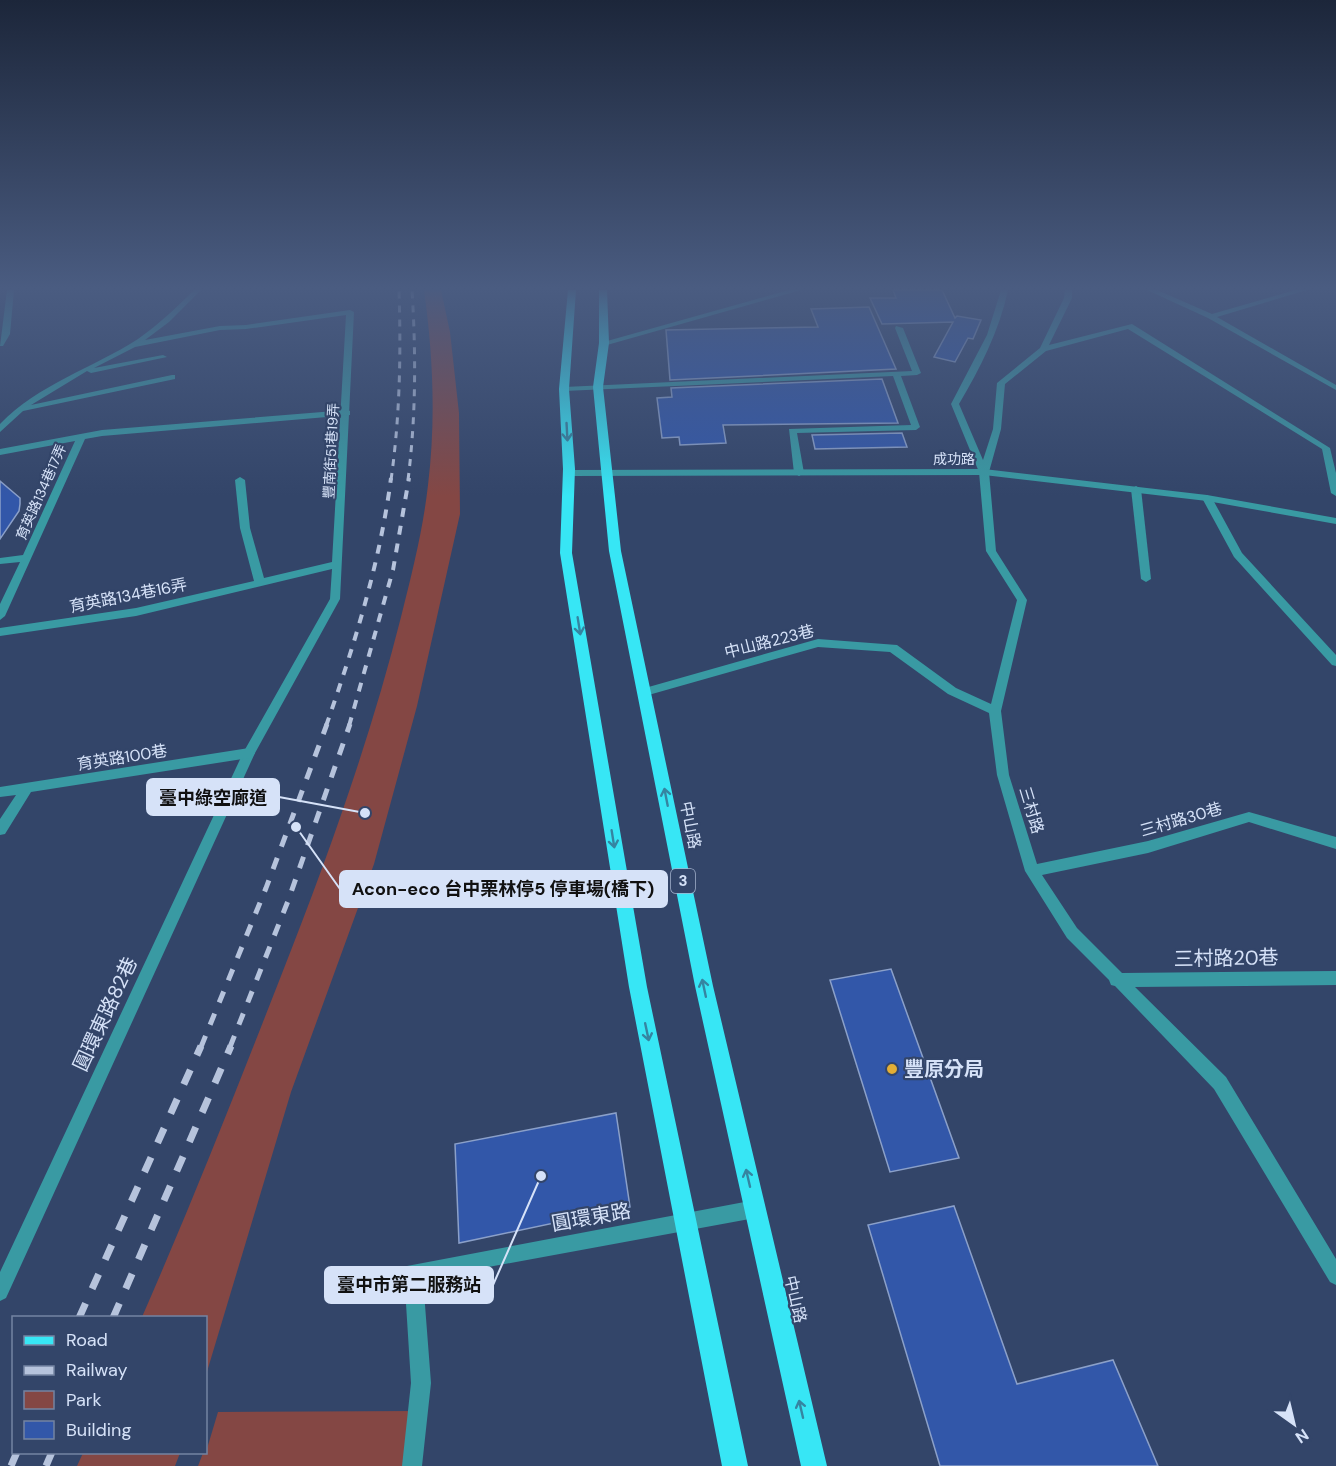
<svg xmlns="http://www.w3.org/2000/svg" width="1336" height="1466" font-family="'DM Sans','Noto Sans TC',sans-serif">
<style>
.green{fill:#844744}
.building{fill:#3257a9;stroke:#8ba0c9;stroke-width:1.5}
.lines{fill:none;stroke-linecap:round;stroke-linejoin:round}
.service{fill:#399aa3;fill-rule:evenodd}
.minor{fill:#399aa3;fill-rule:evenodd}
.tertiary{fill:#399aa3;fill-rule:evenodd}
.primary{fill:#37e6f5;fill-rule:evenodd}
.rail-far3{stroke:#b6c3dc;stroke-width:3;stroke-dasharray:7 7;stroke-linecap:butt}
.rail-far2{stroke:#b6c3dc;stroke-width:4;stroke-dasharray:9 9;stroke-linecap:butt}
.rail-far1{stroke:#b6c3dc;stroke-width:5;stroke-dasharray:12 12;stroke-linecap:butt}
.rail{stroke:#b6c3dc;stroke-width:7;stroke-dasharray:16 16;stroke-linecap:butt}
.oneway{stroke:#3585a1}
.poi-dot{fill:#e3ae35;stroke:#334569;stroke-width:2}
.labels{text-anchor:middle;stroke-width:4.5;stroke-linejoin:round;paint-order:stroke}
.far-street-label{font-size:14px;fill:#d6e2f8;stroke:#334569}
.shield{fill:#334569;stroke:#a5b3cd;stroke-width:1.5}
.shield-label{font-size:15px;font-weight:bold;fill:#d6e2f8}
.street-label{font-size:16px;fill:#d6e2f8;stroke:#334569}
.near-street-label{font-size:20px;fill:#d6e2f8;stroke:#334569}
.near-poi-label{font-size:20px;font-weight:bold;fill:#d6e2f8;stroke:#334569;text-anchor:start}
.leader{fill:none;stroke:#d6e2f8;stroke-width:2}
.callout-dot{fill:#d6e2f8;stroke:#334569;stroke-width:2}
.callout{fill:#d6e2f8;stroke:#d6e2f8;stroke-width:2}
.callout-label{font-size:18px;text-anchor:middle;font-weight:bold;fill:#111}
</style>
<rect width="100%" height="100%" fill="#334569"/>
<g class="green">
<path d="M424,290h17l9,42 9,81 1,101 -43,192 -43,158 -83,228 -85,283v-57l-64,-1c49,-112 94,-226 139,-341 46,-117 89,-236 120,-359 11,-44 22,-87 27,-132 8,-65 5,-131 -4,-195z"/>
<path d="M417,1411l-4,55h-215l5,-13 3,-1 12,-40z"/>
<path d="M83,1453v-1l97,1 -5,13h-98z"/>
</g>
<g class="building">
<path d="M893,290h49l13,28 2,-2 24,4 -8,19 -5,-1 -13,24 -21,-5 19,-35 -71,2 -12,-26h26z"/>
<path d="M869,307l27,62 -226,11 -4,-50 152,-3 -7,-18z"/>
<path d="M882,379l16,44 -175,2 3,18 -46,2 -1,-8 -17,1 -5,-40 15,-1 -1,-9z"/>
<path d="M902,433l5,14 -92,2 -3,-14z"/>
<path d="M0,481l20,17v6l-1,7 -19,28z"/>
<path d="M891,969l68,189 -69,14 -60,-192z"/>
<path d="M616,1113l14,94 -171,36 -4,-99z"/>
<path d="M954,1206l63,178 96,-24 45,106h-218l-72,-241z"/>
</g>
<g class="lines">
<g class="service">
<path d="M7,290h7l-4,44 -7,12h-3z"/>
<path d="M194,290h7l-32,32 -24,18 75,-14 26,-1 104,-15 4,2 -14,287 -85,154 -249,545 -6,3v-29l243,-519 87,-154 2,-30 -196,47 -136,20v-8l136,-20 118,-27 -14,-53 -5,-48 5,-3 5,3 5,48 14,50 68,-16 14,-247 -100,14 -26,1 -85,17 -41,21 69,-13 4,2 -76,16 -4,-2 -56,34 141,-30h3v4l-152,32 -23,21v-8c39,-40 91,-55 138,-85 20,-14 38,-31 56,-49z"/>
<path d="M789,290h12l-194,55 -7,-2z"/>
<path d="M1001,290h7c-9,42 -28,78 -49,114l24,56 10,-31 4,-46 43,-35 24,-50 1,-8h7v8l-23,47 83,-21 198,124 6,25v23l-5,-3 -9,-44 -194,-120 -82,22 -41,33 -4,45 -12,43 7,79 31,49 -26,111 8,64 28,89 111,-23 101,-29 87,25v12l-87,-27 -101,31 -106,22 35,53 45,45 214,-2v14l-201,2 91,90 110,182v26l-6,-3 -116,-193 -99,-103 -4,-1 -2,-5 -42,-42 -42,-67 -28,-96 -8,-62 -41,-19 -58,-42 -72,-5 -173,49 -6,-4 6,-4 173,-49 79,6 59,43 35,16 26,-104 -31,-49 -7,-79 -28,-68 36,-69z"/>
<path d="M1147,290h10l55,24 83,-24h12l-90,27 119,68v5l-128,-72z"/>
<path d="M896,326l7,2 18,45 -4,2 -16,1 19,51 -4,3 -119,3 7,40 -5,3 -5,-3 -5,-44 122,-4 -18,-49 -329,15 -4,-2 4,-2 348,-16 -17,-43z"/>
<path d="M1136,486l5,3 10,90 -5,3 -5,-3 -10,-90z"/>
<path d="M1207,495l5,3 30,55 94,102v11l-4,-1 -98,-108 -32,-59z"/>
<path d="M755,1200l6,3 3,6 -3,6 -6,3 -332,61 8,104 -9,83h-20l9,-83 -7,-111 3,-6z"/>
</g>
<g class="minor">
<path d="M347,410l3,1v4l-248,21 -17,3 -80,177 -5,4v-16l20,-42 -20,2v-6l23,-3 52,-114 -75,14v-6l102,-19z"/>
<path d="M249,748l4,2 2,3 -2,3 -4,2 -218,34 -26,42 -5,1v-16l16,-24 -16,2v-10z"/>
</g>
<path class="tertiary" d="M984,469l223,26 129,23v6l-129,-23 -223,-26 -416,1 -5,-3 5,-3z"/>
<g class="primary">
<path d="M568,290h8l-7,99 6,80 -3,84 75,434 101,479h-26l-93,-479 -69,-434 3,-84 -4,-80z"/>
<path d="M599,290h8l2,53 -6,44 18,164 92,435 114,480h-26l-106,-480 -86,-435 -16,-164 6,-44z"/>
</g>
<g class="rail-far3">
<path d="M391,480c9,-64 10,-126 8,-190"/>
<path d="M408,480c8,-64 8,-126 4,-190"/>
</g>
<g class="rail-far2">
<path d="M326,726c28,-80 54,-163 65,-248"/>
<path d="M349,726l44,-156 16,-92"/>
</g>
<g class="rail-far1">
<path d="M201,1047l65,-159 61,-164"/>
<path d="M230,1047l58,-146 62,-177"/>
</g>
<g class="rail">
<path d="M79,1318l122,-272"/>
<path d="M113,1318l118,-272"/>
<path d="M11,1466l6,-14"/>
<path d="M46,1466l6,-14"/>
</g>
</g>
<defs><path id="oneway-shaft" d="M-6 0H5M1.5-3L5.5 0L1.5 3" fill="none" stroke-width="1.6" stroke-linecap="round" stroke-linejoin="round" transform="scale(1.5)"/></defs>
<g class="oneway">
<use href="#oneway-shaft" transform="translate(567 432) rotate(87)"/>
<use href="#oneway-shaft" transform="translate(579 626) rotate(81)"/>
<use href="#oneway-shaft" transform="translate(666 797) rotate(-101)"/>
<use href="#oneway-shaft" transform="translate(613 839) rotate(81)"/>
<use href="#oneway-shaft" transform="translate(704 988) rotate(-102)"/>
<use href="#oneway-shaft" transform="translate(647 1032) rotate(78)"/>
<use href="#oneway-shaft" transform="translate(748 1178) rotate(-103)"/>
<use href="#oneway-shaft" transform="translate(801 1409) rotate(-103)"/>
</g>
<linearGradient id="sky" x2="0" y2="1"><stop stop-color="#1c263a"/><stop offset="0.58" stop-color="#4a5c81"/><stop offset="1" stop-color="#4a5c81" stop-opacity="0"/></linearGradient>
<rect width="1336" height="496" fill="url(#sky)"/>
<circle class="poi-dot" cx="892" cy="1069" r="6"/>
<g class="labels">
<g class="far-street-label">
<text transform="translate(331 451) rotate(-87)" y="5">豐南街51巷19弄</text>
<text x="954" y="464">成功路</text>
<text transform="translate(41 492) rotate(-66)" y="5">育英路134巷17弄</text>
</g>
<rect class="shield" x="671" y="869" width="24" height="24" rx="4.5"/>
<g class="shield-label">
<text x="683" y="886">3</text>
</g>
<g class="street-label">
<text transform="translate(128 595) rotate(-11)" y="6">育英路134巷16弄</text>
<text transform="translate(769 641) rotate(-14)" y="6">中山路223巷</text>
<text transform="translate(122 757) rotate(-9)" y="6">育英路100巷</text>
<text transform="translate(1032 810) rotate(73)" y="6">三村路</text>
<text transform="translate(1181 819) rotate(-16)" y="6">三村路30巷</text>
<text transform="translate(691 825) rotate(79)" y="6">中山路</text>
<text transform="translate(796 1299) rotate(77)" y="6">中山路</text>
</g>
<g class="near-street-label">
<text transform="translate(1226 958) rotate(-1)" y="7">三村路20巷</text>
<text transform="translate(105 1014) rotate(-65)" y="7">圓環東路82巷</text>
<text transform="translate(591 1217) rotate(-10)" y="7">圓環東路</text>
</g>
<g class="near-poi-label">
<text x="904" y="1076">豐原分局</text>
</g>
</g>
<path class="leader" d="M365 813L279 797M296 827L340 889M541 1176L493 1285"/>
<g class="callout-dot">
<circle cx="365" cy="813" r="6"/>
<circle cx="296" cy="827" r="6"/>
<circle cx="541" cy="1176" r="6"/>
</g>
<g class="callout">
<rect x="147" y="779" width="132" height="36" rx="6"/>
<rect x="340" y="871" width="327" height="36" rx="6"/>
<rect x="325" y="1267" width="168" height="36" rx="6"/>
</g>
<g class="callout-label">
<text x="213" y="804">臺中綠空廊道</text>
<text x="503" y="895">Acon-eco 台中栗林停5 停車場(橋下)</text>
<text x="409" y="1291">臺中市第二服務站</text>
</g>
<rect x="12" y="1316" width="195" height="138" fill="#334569" stroke="#7484a2" stroke-width="1.5"/>
<rect x="24" y="1336" width="30" height="9" fill="#37e6f5" stroke="#7484a2" stroke-width="1.5"/>
<text x="66" y="1346" font-size="18" fill="#d6e2f8">Road</text>
<rect x="24" y="1366" width="30" height="9" fill="#b6c3dc" stroke="#7484a2" stroke-width="1.5"/>
<text x="66" y="1376" font-size="18" fill="#d6e2f8">Railway</text>
<rect x="24" y="1391" width="30" height="18" fill="#844744" stroke="#7484a2" stroke-width="1.5"/>
<text x="66" y="1406" font-size="18" fill="#d6e2f8">Park</text>
<rect x="24" y="1421" width="30" height="18" fill="#3257a9" stroke="#7484a2" stroke-width="1.5"/>
<text x="66" y="1436" font-size="18" fill="#d6e2f8">Building</text>
<g transform="translate(1294 1424) rotate(146)" stroke="#334569" stroke-width="4.5" paint-order="stroke">
<path d="M0-4.5L10 22L0 15L-10 22Z" fill="#d6e2f8"/>
<text y="-9" font-size="16" font-weight="bold" text-anchor="middle" fill="#d6e2f8">N</text>
</g>
</svg>
